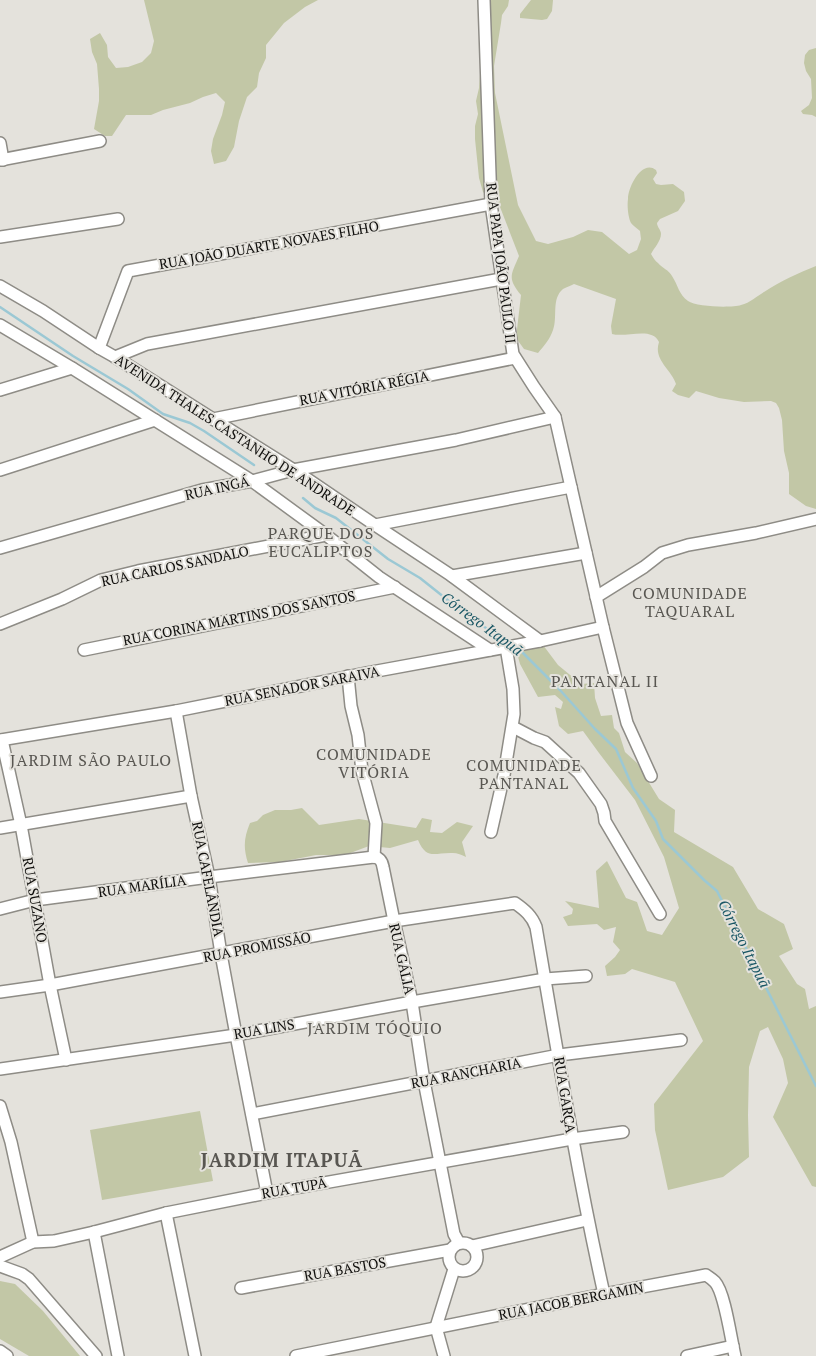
<svg xmlns="http://www.w3.org/2000/svg" width="816" height="1356" font-family="'PT Serif',serif">
<style>
.green{fill:#c2c7a6}
.lines{fill:none;stroke-linecap:round;stroke-linejoin:round}
.stream{stroke:#9bc8d4;stroke-width:2.5}
.minor-casing{stroke:#8e8c86;stroke-width:14}
.minor{stroke:#fff;stroke-width:11}
.labels{text-anchor:middle;stroke-width:4;stroke-linejoin:round;paint-order:stroke}
.street-label{font-size:14px;fill:#100f0d;stroke:#e4e2dc}
.water-label{font-size:15px;font-style:italic;fill:#1a5765;stroke:#e4e2dc}
.quarter-label{font-size:16px;letter-spacing:1px;fill:#585651;stroke:#e4e2dc}
.district-label{font-size:19px;font-weight:bold;letter-spacing:1px;fill:#585651;stroke:#e4e2dc}
</style>
<rect width="100%" height="100%" fill="#e4e2dc"/>
<g class="green">
<path d="M144,0h174l-13,7 -21,16 -18,22v13l-7,15 -2,14 -10,10 -8,24 -5,26 -8,14 -12,3 -3,-13 2,-12 9,-24 3,-13 -9,-9 -13,4 -13,6 -27,7 -12,5h-25l-14,21h-7l-11,-7 5,-28v-12l-2,-25 -5,-12 -2,-13 10,-6 7,12 1,12 8,11 12,-1 14,-5 9,-9 3,-12z"/>
<path d="M483,0h26l-1,6 -6,9 -1,8 -7,43 1,27 23,112 18,36 12,3 25,-7 15,-7 14,2 27,22 8,-4 4,-11 -1,-8c-3,-3 -7,-5 -9,-8 -3,-6 -4,-18 -3,-24 0,-12 14,-40 28,-29l1,3 -4,6 3,5 5,1 12,-1 11,8 1,9 -7,10 -18,8 -3,4c0,4 4,7 4,11 0,7 -7,14 -10,20 2,3 4,7 7,9 4,5 11,7 14,13 6,9 7,19 16,25 8,6 44,7 53,4 9,-2 16,-9 23,-13 17,-11 34,-19 52,-26v243l-10,-3 -17,-12v-21l-5,-22 -2,-31 -3,-12 -3,-5 -5,-2 -27,1 -25,-4 -23,-7 -7,7 -11,-3 -6,-4 4,-7c-5,-15 -23,-24 -17,-42 -7,-16 -33,-4 -47,-8l-1,-8 5,-27 -42,-15c-3,2 -8,3 -11,5 -12,10 -5,28 -10,41 -3,9 -9,16 -15,23l-14,-4 -8,-11 5,-43c-14,-17 -10,-20 -2,-39l-19,-49 -17,-15 -4,-14 -4,-39v-13l3,-12 -2,-13 3,-13 2,-26 -2,-13z"/>
<path d="M531,0h22l-1,11 -5,8 -5,1 -22,-2v-4z"/>
<path d="M816,48v69l-4,-2 -9,-1 -2,-3 8,-6 3,-7 -1,-19 -5,-8 -2,-8 1,-8 4,-5z"/>
<path d="M540,641l18,24 23,19 13,-1 1,15 6,18 11,-1 2,13 5,5 6,19 12,11 22,36 16,11 -1,22 59,35 25,42 26,15 9,25 -14,7 18,28 8,5 4,20 7,-3v181l-4,-1 -39,-69 15,-34 -5,-24 -15,-32 -8,4 -11,36 -1,48 1,42 -26,20 -55,13 -13,-60 -1,-26 49,-63 -28,-59 -43,-13 -7,5 -18,2 -2,-10 10,-9 5,-7 -7,-8 3,-15 -12,3 -7,-6 -29,2 -5,-9 9,-3 1,-5 -8,-8 34,7 -3,-37 11,-10 19,37 11,4 10,29 15,4 17,-27 -15,-51 -29,-57 -36,-47 -16,-22 -15,3 -9,-8 -4,-19 6,2 2,-7 -8,-7 -17,2 -18,-33 -5,-18z"/>
<path d="M302,808l17,17 40,-6 57,9 6,-10 10,2 -2,12 12,1 15,-11 16,4 -11,16 4,15c-4,-2 -9,-4 -13,-4 -18,-1 -26,8 -35,-13l-28,8 -21,-2 -24,9h-29l-36,7 -32,1c-5,-16 -4,-25 2,-40l7,-2 6,-6 12,-5h16z"/>
<path d="M200,1111l13,70 -111,19 -12,-70z"/>
<path d="M0,1281l15,3 28,27 37,45h-51l-29,-17z"/>
</g>
<g class="lines">
<g class="stream">
<path d="M0,307l73,49 55,33 35,25 27,9 14,8 50,34"/>
<path d="M303,498l12,10 21,10 52,41 32,19 54,43 36,21"/>
<path d="M518,648l42,42 35,39 21,20 17,39 23,33 7,18 41,41 13,11 99,195"/>
</g>
<defs>
<g id="minor">
<path d="M484,0l7,204 22,150 21,33 21,30 48,210 24,96 24,53"/>
<path d="M0,143l3,17"/>
<path d="M0,160l100,-19"/>
<path d="M0,237l118,-18"/>
<path d="M0,286l43,25 56,37 16,9 185,117 75,51 77,51 88,65"/>
<path d="M0,325l72,43 180,113 74,54 53,42 111,73"/>
<path d="M99,348l29,-77 363,-67"/>
<path d="M115,357l32,-13 354,-65"/>
<path d="M0,390l72,-22"/>
<path d="M213,419l302,-61"/>
<path d="M0,470l155,-50"/>
<path d="M375,525l196,-38"/>
<path d="M0,548l202,-58 50,-9 41,-11 163,-30 99,-23"/>
<path d="M452,576l134,-23"/>
<path d="M596,597l48,-30 18,-14 26,-8 68,-12 60,-14"/>
<path d="M0,624l62,-25 39,-19 37,-9 188,-36"/>
<path d="M84,650l311,-63"/>
<path d="M348,676l3,30 7,29 4,36 14,52 -2,34"/>
<path d="M176,711l15,85 18,81 12,77 15,81 31,158"/>
<path d="M513,727l21,11 11,4 34,31 22,31 3,9 1,8 55,93"/>
<path d="M0,740l176,-29 190,-38 174,-32 63,-14"/>
<path d="M2,740l19,85 29,160 16,75"/>
<path d="M0,828l191,-32"/>
<path d="M491,832l13,-57 10,-61 -1,-25 -7,-42"/>
<path d="M374,857c6,1 8,4 9,10l11,54 18,81 12,79 30,153 5,9"/>
<path d="M0,909l35,-9 174,-23 165,-20"/>
<path d="M0,992l50,-7 344,-64 121,-18c10,7 17,13 21,24 21,123 41,246 68,367"/>
<path d="M0,1069l236,-34 176,-33 133,-23 41,-3"/>
<path d="M0,1106l11,36 22,100"/>
<path d="M252,1114l307,-59 122,-15"/>
<path d="M166,1213l29,143"/>
<path d="M94,1232l24,124"/>
<circle cx="463" cy="1257" r="14"/>
<path d="M472,1246l115,-26"/>
<path d="M0,1257l33,-15 21,-1 40,-9 72,-19 101,-20 305,-54 51,-7"/>
<path d="M0,1266l22,8 7,5 67,77"/>
<path d="M241,1288l209,-38"/>
<path d="M0,1351l7,5"/>
<path d="M296,1356l308,-62 102,-19c3,2 7,5 9,7 10,11 16,58 20,74"/>
<path d="M444,1356l-8,-29 18,-58"/>
<path d="M687,1356l46,-10"/>
</g>
</defs>
<use href="#minor" class="minor-casing"/>
<use href="#minor" class="minor"/>
</g>
<g class="labels">
<g class="street-label">
<text transform="translate(269 245) rotate(-10)" y="5">RUA JOÃO DUARTE NOVAES FILHO</text>
<text transform="translate(501 263) rotate(83)" y="5">RUA PAPA JOÃO PAULO II</text>
<text transform="translate(364 388) rotate(-11)" y="5">RUA VITÓRIA RÉGIA</text>
<text transform="translate(235 435) rotate(33)" y="5">AVENIDA THALES CASTANHO DE ANDRADE</text>
<text transform="translate(217 488) rotate(-13)" y="5">RUA INGÁ</text>
<text transform="translate(175 566) rotate(-12)" y="5">RUA CARLOS SANDALO</text>
<text transform="translate(239 618) rotate(-11)" y="5">RUA CORINA MARTINS DOS SANTOS</text>
<text transform="translate(302 686) rotate(-11)" y="5">RUA SENADOR SARAIVA</text>
<text transform="translate(208 879) rotate(79)" y="5">RUA CAFELÂNDIA</text>
<text transform="translate(142 886) rotate(-8)" y="5">RUA MARÍLIA</text>
<text transform="translate(35 900) rotate(80)" y="5">RUA SUZANO</text>
<text transform="translate(257 947) rotate(-11)" y="5">RUA PROMISSÃO</text>
<text transform="translate(402 959) rotate(77)" y="5">RUA GÁLIA</text>
<text transform="translate(264 1029) rotate(-10)" y="5">RUA LINS</text>
<text transform="translate(466 1073) rotate(-11)" y="5">RUA RANCHARIA</text>
<text transform="translate(565 1095) rotate(81)" y="5">RUA GARÇA</text>
<text transform="translate(294 1188) rotate(-10)" y="5">RUA TUPÃ</text>
<text transform="translate(345 1269) rotate(-10)" y="5">RUA BASTOS</text>
<text transform="translate(571 1301) rotate(-11)" y="5">RUA JACOB BERGAMIN</text>
</g>
<g class="water-label">
<text transform="translate(482 624) rotate(36)" y="5">Córrego Itapuã</text>
<text transform="translate(744 944) rotate(63)" y="5">Córrego Itapuã</text>
</g>
<g class="quarter-label">
<text x="321" y="539">PARQUE DOS<tspan x="321" dy="18">EUCALIPTOS</tspan></text>
<text x="690" y="599">COMUNIDADE<tspan x="690" dy="18">TAQUARAL</tspan></text>
<text x="605" y="687">PANTANAL II</text>
<text x="374" y="760">COMUNIDADE<tspan x="374" dy="18">VITÓRIA</tspan></text>
<text x="91" y="766">JARDIM SÃO PAULO</text>
<text x="524" y="771">COMUNIDADE<tspan x="524" dy="18">PANTANAL</tspan></text>
<text x="375" y="1034">JARDIM TÓQUIO</text>
</g>
<g class="district-label">
<text x="282" y="1167">JARDIM ITAPUÃ</text>
</g>
</g>
</svg>
